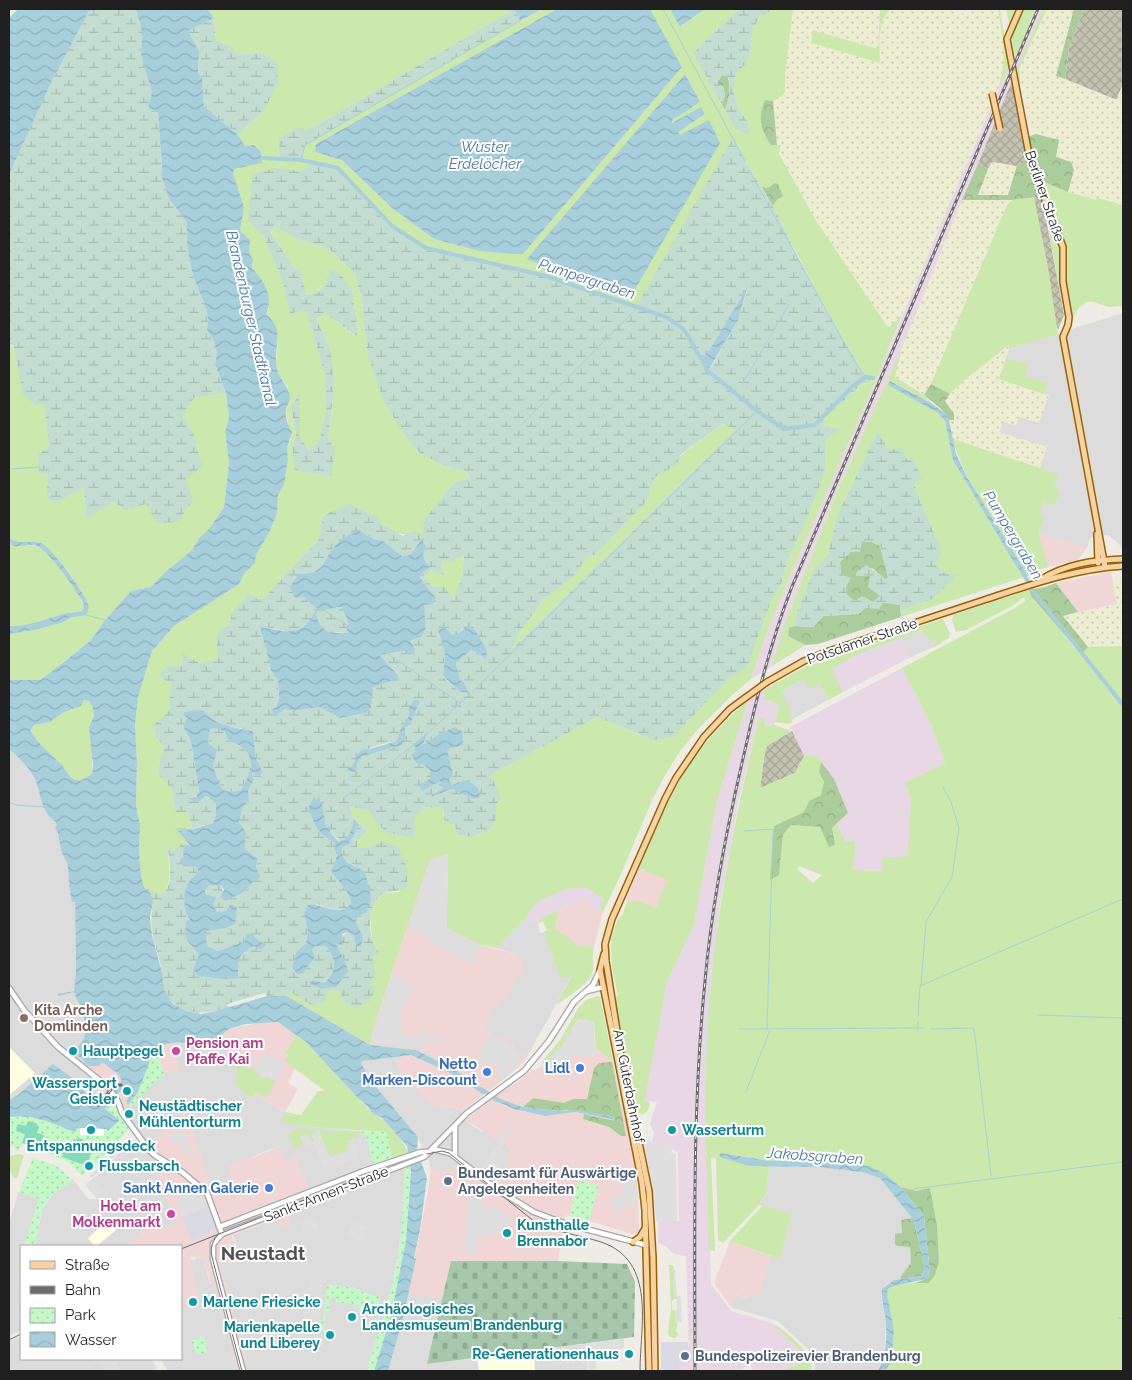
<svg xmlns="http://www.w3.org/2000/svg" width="1132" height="1380" font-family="Raleway,sans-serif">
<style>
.residential{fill:#dddcdc}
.commercial{fill:#f0d6d5;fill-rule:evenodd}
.industrial{fill:#e8d7e5}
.education{fill:#fefee0}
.construction{fill:url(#construction-cross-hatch)}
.farmland{fill:url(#farmland-dots)}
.grass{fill:#cbe8ad;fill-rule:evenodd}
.forest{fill:url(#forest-crowns)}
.wetland{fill:url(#wetland-marsh);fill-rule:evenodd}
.cemetery{fill:url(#cemetery-stones)}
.park{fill:url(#park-dots)}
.pitch{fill:#86dcba}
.parking{fill:#dfdfdf}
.plaza{fill:#dadae5}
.water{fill:url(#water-waves);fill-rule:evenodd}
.pier{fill:#fff}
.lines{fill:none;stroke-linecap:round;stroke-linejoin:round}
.stream{stroke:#a7d0dc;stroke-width:1}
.canal{stroke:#a7d0dc;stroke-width:4}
.minor-casing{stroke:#a6a6a6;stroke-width:7}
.major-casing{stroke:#956304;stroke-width:8}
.minor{stroke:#fff;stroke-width:4.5}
.major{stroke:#f9d2a1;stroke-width:5}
.tram{stroke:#6d6d6d;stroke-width:1}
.rail-casing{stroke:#6d6d6d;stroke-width:3}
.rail{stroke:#fff;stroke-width:1;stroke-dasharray:4;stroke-linecap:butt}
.major-bridge-casing{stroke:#956304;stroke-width:8;stroke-linecap:butt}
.major-bridge{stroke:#f9d2a1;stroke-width:5}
.education-dot{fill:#8d6e63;stroke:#fff;stroke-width:2}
.culture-dot{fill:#0f9aa8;stroke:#fff;stroke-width:2}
.hotel-dot{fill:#d1479c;stroke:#fff;stroke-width:2}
.shop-dot{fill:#3f7fe0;stroke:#fff;stroke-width:2}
.service-dot{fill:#5c6f8a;stroke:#fff;stroke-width:2}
.labels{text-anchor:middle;stroke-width:4;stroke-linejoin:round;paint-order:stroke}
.street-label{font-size:14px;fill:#1f1f1f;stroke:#fff}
.education-label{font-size:14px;font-weight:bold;fill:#785e54;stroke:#fff;text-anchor:start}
.hotel-label{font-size:14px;font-weight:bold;fill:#b23c85;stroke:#fff;text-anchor:start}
.culture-label{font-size:14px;font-weight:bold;fill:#0d838f;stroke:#fff;text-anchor:start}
.shop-label{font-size:14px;font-weight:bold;fill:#366cbe;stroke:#fff;text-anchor:end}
.service-label{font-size:14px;font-weight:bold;fill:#4e5e75;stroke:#fff;text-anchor:start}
.water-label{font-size:15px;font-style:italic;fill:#4b79a4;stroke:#fff}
.district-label{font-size:19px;font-weight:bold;fill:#525252;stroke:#fff}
</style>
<defs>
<pattern id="construction-cross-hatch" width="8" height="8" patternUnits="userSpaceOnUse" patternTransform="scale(1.25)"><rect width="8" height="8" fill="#c4c3b1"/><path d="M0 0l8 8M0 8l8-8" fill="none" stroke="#a8a798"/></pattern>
<pattern id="farmland-dots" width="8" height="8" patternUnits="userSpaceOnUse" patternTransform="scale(1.25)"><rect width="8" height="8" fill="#ecedd1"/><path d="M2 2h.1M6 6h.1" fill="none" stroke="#cacbb3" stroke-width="1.8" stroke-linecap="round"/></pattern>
<pattern id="forest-crowns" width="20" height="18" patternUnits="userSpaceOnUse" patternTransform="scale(1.25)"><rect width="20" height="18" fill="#abcd9b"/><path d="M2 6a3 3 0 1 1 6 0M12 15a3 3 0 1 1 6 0" fill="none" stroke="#93b085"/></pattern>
<pattern id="wetland-marsh" width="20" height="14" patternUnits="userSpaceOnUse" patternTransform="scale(1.25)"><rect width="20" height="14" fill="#c3ddd1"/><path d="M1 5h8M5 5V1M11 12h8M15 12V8" fill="none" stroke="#a7bdb3"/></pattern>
<pattern id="cemetery-stones" width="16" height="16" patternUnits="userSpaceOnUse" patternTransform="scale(1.25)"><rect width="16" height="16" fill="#a7c8ac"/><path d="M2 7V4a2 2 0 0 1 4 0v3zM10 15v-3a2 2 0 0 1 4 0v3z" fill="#8fab94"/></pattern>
<pattern id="park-dots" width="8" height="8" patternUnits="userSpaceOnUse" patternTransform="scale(1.25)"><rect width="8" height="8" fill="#c4f8c7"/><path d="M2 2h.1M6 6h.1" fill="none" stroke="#a8d4aa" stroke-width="1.8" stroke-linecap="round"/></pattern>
<pattern id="water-waves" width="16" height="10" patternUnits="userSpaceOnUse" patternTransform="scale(1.25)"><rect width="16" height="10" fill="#a7d0dc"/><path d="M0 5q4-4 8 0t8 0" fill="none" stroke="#8fb2bc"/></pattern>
</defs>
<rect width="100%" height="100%" fill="#efece5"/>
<g class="residential">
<path d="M1123,313v238l-4,-7 -11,-9 -17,2 -4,11 -48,-15 4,-15 -5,-2 5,-14 12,4 5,-15 -6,-2 3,-15 -17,-6 6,-21 -47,-15 4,-10 16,-5 30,-22 -5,-1 3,-11 -23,-7 4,-13 -22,-5 3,-9z"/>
<path d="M923,630l13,16 -27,12 -8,-20z"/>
<path d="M804,679l15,5 9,16 -37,20v-8l-9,-21z"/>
<path d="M9,749l19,17 7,14 10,31 5,6 4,2 3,6 -2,2 4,6 2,17 7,18v5l3,16 -1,6 5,7 1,68 -2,21 -16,3 1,2 15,-4 5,15 4,5 2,24 -4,8 3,19 5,3 -1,4 17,14 -11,15 -20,-15 3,-3 -24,-17 -35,31 -9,5z"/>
<path d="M525,919l13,4 2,10 4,-1 16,46 12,-3 -45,82 -15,-6 2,-7 -31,-14 10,-22 7,-10 10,-4 8,-39 -22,-7z"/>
<path d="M219,1037l18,30 8,21 40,24 -3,11 29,4 57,5 24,27 13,8 -3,57 -4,30 -6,32 -25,85h-118l-29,-105 21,-5 -8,-26 44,-16 14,4 -4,-10 25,-9 -1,-2 -15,-45 -4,4 -8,-2 -5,-13 -51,21 9,23 -22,8 -24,-71 -10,-21 3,13 -11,6 -22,19 1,17 25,62 -17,8 -13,-1 -6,3 -5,13h-101l7,-36 10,-15 21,-16 15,20h15l4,-6 -16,-13 13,-10 25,-28 13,10 1,-5 -25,-34 10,-8 10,-13 17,-44 9,24 15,-3 -1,-15 3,-1 -2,-10 19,-1 18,-3z"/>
<path d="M396,1057l5,16 42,36 12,-2 7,5 3,8 5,4 12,8 2,-1 27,17 -15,43 -33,-22h-32l-3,-10 -10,-22 -49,-57 -8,-15 1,-4z"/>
<path d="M770,1166l49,1 42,5 19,6 32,40 -11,2 1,13 -5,13h13l1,17 -10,13v3l-7,1 -9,5 -4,11 5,29 -2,27 -2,13 -4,6h-64l1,-15 -37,-35 -46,-13 3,-13 13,3 2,-3h9l12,-39 9,3 12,-45 -33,-9 10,-15 -3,-2z"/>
<path d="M19,1192l20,7 -14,47h-4l-2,57 2,-1v29l-12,5v-114z"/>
<path d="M206,1257l1,6 -2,1 5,20h4l24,87h-70l-8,-12h21v-51l18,-10 -10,-37z"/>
<path d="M408,1293l35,5 -16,66 157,-20 4,27h-200z"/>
<path d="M21,1337v22h130l6,9 -4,3h-144v-30z"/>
</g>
<g class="commercial">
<path d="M1039,533l48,15 -12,15 -6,1 -1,-2 -20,5z"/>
<path d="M1111,572l6,32 -39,8 -22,-29z"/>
<path d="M429,862l52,83 37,10 8,20 -12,4 -4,15 -10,4 2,7 -9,3 -10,22 32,14 -3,7 15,6 -8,10 -57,45 -7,-5 -12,2 -14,-6 -28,-30 -5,-16 15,-2 41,19 31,19 2,-2 -28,-20 -41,-21 -46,-5 3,-16z"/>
<path d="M639,868l29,12 -12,28 -16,-7 -13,1v-4z"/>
<path d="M583,898l16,13 4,1 -9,35 -18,-2 -8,-8 -13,-8 4,-19z"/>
<path d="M263,1022h15l19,13 -12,17 4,2 6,14 -7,15 10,6 -13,23 -40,-24 -8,-21 -18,-30 10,-8z"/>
<path d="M170,1043h9l2,11h-3l1,15 -15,3 -8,-25z"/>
<path d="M562,1046l34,2 17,13 21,98 4,34 1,36 -2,5h-5l-43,-13 10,-36 -21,-5 -8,36 -5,-1 -7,46h-107l-8,37 -35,-5 20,-102 3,-22h32l33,22 15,-43 -46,-28 35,-27 16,-10 16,-13h3l11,-6zM594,1068l32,68h-5l-12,-9 -26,-8 1,-5 -9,-2 -30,4 -24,-5 -19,-6 -6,-7 27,9 10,-9 31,5 9,-4h15z"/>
<path d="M102,1061l15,12 5,8 -4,5v7l8,-9 8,6 -8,11 2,4 -13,11 -21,-17 1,-5 10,-10 -17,-14 1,-4z"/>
<path d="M181,1106l10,21 24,70 21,-7 -9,-23 24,-11 1,2 28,-12 4,13 8,2 4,-4 17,42 -1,5 -24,10 3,10 -11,2 -4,-7 -43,16 -1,2 9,24 -21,5 29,105h-11l-24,-87h-3l-6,-21 2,-1 -1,-5 -10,2 -1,-3 -4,1 1,4 -3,1 8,25 2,11 -18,10v-62h-50l-6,-7 2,-2 4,5 10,-9 15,-8 4,6 16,-8 -24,-62 -3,-11 2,-6 22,-19 11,-6 -7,-11z"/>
<path d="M730,1241l41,15 -12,40 -9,-1 -2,3 -12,-3 -4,13 -18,-25z"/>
</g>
<g class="industrial">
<path d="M1036,9h7l-141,339 -62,137 -54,135 -15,47 -20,12 16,-47 21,-52 88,-200 85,-205 9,-18 29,-70 18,-32z"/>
<path d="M901,638l8,20 -66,34 -12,-23 23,-13z"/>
<path d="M902,668l27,52 16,43 -39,20 5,16 -2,56 -25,16 -31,-1 3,-31 -10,5 -9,-20 11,-11 -30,-57h-14l-14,-29z"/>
<path d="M765,689l-2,10 16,5 -5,21 -11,1 -4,-9 -21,86 -8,46 -10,55 -9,82 -5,113 5,185 20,27 41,12 37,36 -27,12h-29l-3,-7 -10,7h-61v-17h10l-3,-98 -12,-2 -10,-9 -6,-2v-22h21l-1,-68 -5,-4 -21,-7 2,-10 -4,-8 7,-22 -12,-1 22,-119 27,-57 23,-124 31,-101z"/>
<path d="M585,886l19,13 -5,12 -16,-13 -39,19 -6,6 -13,-4 8,-12 9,-8 25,-10z"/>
</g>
<g class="education">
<path d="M10,1048l25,25 -22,19 -4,2v-45z"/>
<path d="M107,1221l9,9 -19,16h-3l-6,-8z"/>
<path d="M534,1351l1,20h-56l-2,-13z"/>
</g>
<g class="construction">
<path d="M1084,9h39v75l-6,16 -52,-21 4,-32z"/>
<path d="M1014,76l11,58 17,63 22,118 -6,15 -53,-166 -13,-2 -4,7 -10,-5z"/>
<path d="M792,731l12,25 -9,17 -35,15 5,-36 2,-6z"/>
</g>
<g class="farmland">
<path d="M793,9h70l17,5 -2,15v20l-66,-19v13l68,20v-36l3,-10 7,-8h65v5l21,-3v-2h22l7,43 -1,16 -5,19 -97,228 -13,12 -2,-1 -72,-107 -36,-65 -8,-9 -6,-45 8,1 10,-6 2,-3v-18z"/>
<path d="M1047,9h27l-18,67 60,24 7,-16v121l-26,-6 -1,1 -28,-8 3,-8 -15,-27 2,-17 -28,-9 -11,-62z"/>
<path d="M992,162l25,4 -9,30 -31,-1 11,-26z"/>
<path d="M1013,199l-6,6 -76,179 -7,11 -29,-18 7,-29 60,-148z"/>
<path d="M1010,345l-11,34 50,16 -10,28 -20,-6 -3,9 -13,-4 -4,10 48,15 -7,21 -85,-28 -3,-3 -3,-17h5l-9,-19 17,-19z"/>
<path d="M1123,575v71l-35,1 -25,-32 54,-11 -4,-18 3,-6z"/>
</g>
<g class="grass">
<path d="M207,9h302v3l-202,119 -8,-4 2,33 4,-15 237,-136h15l-241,135 -1,8 27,8 50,48 42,31 45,12 33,3h11l159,-187 -32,-58h20l11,18 24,-18h34l-46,44 35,50 20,19 -9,-12 -6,-20 3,-17 11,-10 4,-14 1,-18 7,-13 15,-9h19l-8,65v18l-2,3 -10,6 -8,-1 6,45h10l-2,9 36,65 72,107 2,1 13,-12 -26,65 -88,200 -21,52 -16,47 -20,17 -33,33 -18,22 -16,26 -12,23 -31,74 -18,38 -4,-1 5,-12 -19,-12 -18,2 -25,10 -9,8 -8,12 -29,29 -15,-3 -34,-17 1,-73 -19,7 -56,167 -3,16 -83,-49 4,-4 38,-1 6,-2 6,4 29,-11 6,-8 -3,-15 6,-6 -7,-15 -2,-21 5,-16 10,-8 14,-1 6,-28 -5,-9 -31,-7h-12l1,-7 9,-10 -14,-14 -3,-12 18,6 17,21 30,3 -1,-15 10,-13 21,1 -2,8 12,9 2,10 15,2 18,-7 6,-11v-14l5,-7 -10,-23 106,-58 56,23 77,-63 9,-4 32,-72 10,-17 7,-24 20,-44 17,-45 1,-32 13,-10 -17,-3 2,-9 38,-33 10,-6 -6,-1c-34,-55 -64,-112 -93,-171l3,-5 5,-3 -11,-12 -1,2 -4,1 -4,-3 -16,-25 -12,-23 -96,170 -91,-32 -120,-28 -34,-22 -54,-58 -22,-5 -16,8 -25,-3 -24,30 -3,23 15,14 20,47 7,32 12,-5 6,6 17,61 1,33 -6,30 -11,12 -9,-14v-44l-9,15 5,26 -4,13 4,23 35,6 -3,-37 5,-42 -4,-51 -13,-28 9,-5 30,23 3,-2 -6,-46 -11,-13 -16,9 -7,9 -11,2 -7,-24 -6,-3 -24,-38 6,-4 21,13 32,10 26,25 7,27 5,52 78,113 22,6 3,6 -16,5 -30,37v14c-19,2 -34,1 -46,-16l-55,-3 -4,24 -55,59 -7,1 -25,14 -3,13 -13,12 2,21 -19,4 -16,-8v11l-12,17 -1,12 1,15 -14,28 7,9c-5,21 -12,26 8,40l3,25h13l4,16 -2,17 -16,6 -6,-6c-1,16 7,39 -7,50l-17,-8 -3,-11 -2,-25 1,-26 -4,-20 1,-43 -2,-37 3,-28 7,-25 7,-21 22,-25 64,-41 6,-11 11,-11 1,-8 14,-24 7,-18 1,-18 6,-10 4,-25 -1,-12 4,-9 -5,-29 4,-11 -3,-13 -8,-11 -3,-11 2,-21 -6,-23 -6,-6 3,-6 -8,-29 -9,-11 1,-8 -4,-8 1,-12 -10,-9 4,-24 -11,-34 1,-4 5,-2 6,-21 -7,-11 25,-23v-58h-27l-4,-7 -16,-7 -2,-22zM685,74l14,28 -28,18 1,3 29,-16 4,7 -27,18 2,3 -152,125z"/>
<path d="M880,9h10c-14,17 -10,33 -10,54l-68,-20v-13l66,19z"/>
<path d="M998,9h2l10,58 -11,20c8,-31 4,-47 -1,-78z"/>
<path d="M1006,9h30l-21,49v-3z"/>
<path d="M1043,9h4l-28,60 2,15 -3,2 -3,-13z"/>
<path d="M1044,182l24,10 28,8 1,-2 26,7v101l-14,1 -16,-5h-6l-8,6 -7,11 -7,-2 -23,-120 -1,-10z"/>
<path d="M1034,197l14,70 10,67 -49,15v-4l-47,37 -12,12 -19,-10 76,-179 6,-6z"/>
<path d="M9,343h2l5,13 28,47 5,44 -1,27 7,29 29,-15 2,30 28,-16 11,9 21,-7 40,-26 7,-46 -10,-15 11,-19 32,-5 3,24 -4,15 4,30 -5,45 -15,22 -9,8 -9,14 -26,21 -14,15 -20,4 -26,29 -14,20 -51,40h-31v-46l30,-5 25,-7 5,-4 16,-3 -1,-20 -12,-18 -25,-30 -17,-5 -13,1 -8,-5z"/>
<path d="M902,348l-7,29 29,18 7,8 -40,-22 -2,4 49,28 7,8 8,39 71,117 -123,40v-6l32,-12 23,-24 -12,-2 -9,-9 7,-12 -28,-67 -2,-29 -6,4 -17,-10 -11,-19 -41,85 -9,38 -14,15 -19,48v9l-6,2 -1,8 17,9 -34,22 15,-47 54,-135z"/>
<path d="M1006,358l22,5 -3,13 23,7 -4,11 -45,-15z"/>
<path d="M723,424l14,6 -229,223 12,-21 24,-33 29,-21 13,-20 9,-3 52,-54 8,-24 22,-13 3,-8z"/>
<path d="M952,437l4,3 102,34 -4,15 6,2 -5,15 -12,-4 -4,13 5,2 -5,16 9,34 -16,5 -2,3 -3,-1c-26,-42 -62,-89 -75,-137z"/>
<path d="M9,542l6,4c7,0 16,-2 23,1 11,4 45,48 46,61l-2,3 -13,2 -41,12 -19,1z"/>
<path d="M464,554l-2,22 -7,24 -23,-12 -7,-12 6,-6 13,4 -3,-9 2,-5 7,2z"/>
<path d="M1029,590l2,6 49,58 8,-7 35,-1v725h-238l6,-8 -4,-69 1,-5c11,-7 28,-6 40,-6l11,-21 -2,-37 -7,-37 -14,3 -15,-4 -16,-13 -71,-14 -44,1 -42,-7 22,12h20l-4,22 3,1 -10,16 -36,38 -5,-3 -2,-82h-5l4,93 -6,-1c-2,-80 -6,-161 0,-242 7,-99 27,-195 50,-291l6,2 -1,7 10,-1 18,6 -25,15 -2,6 -5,36 35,-15 9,-17h14l3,6 -2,10 5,10 -3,13 -12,6 -5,11 -30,14 5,49 4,-40 8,-10 41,3 5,-4 9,19 10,-4 -3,31 30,1 -1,-13 26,-2 3,-57 -6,-16 40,-20 -16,-43 -27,-52 111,-59 12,-8 -1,-4 -12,9 -46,24 -10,2 -4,-12 1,-5zM799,866l23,9 -9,8 -16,-14z"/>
<path d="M943,619l7,15 -1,4 -13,8 -14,-16 -68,26 -22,13 11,23 -15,8 -9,-16 -9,5 -6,-10 -22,12 9,21 1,10 -4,2 -13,-2 4,-18 -16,-5 2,-10 44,-24 18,-4 24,-13z"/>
<path d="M84,700l5,1 4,7 1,8 -5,11 3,10v37l-12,7 -7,-2 -4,-4 -8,-11 -20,-19 -11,-14 4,-6 16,-3 14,-10 17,-6z"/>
<path d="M748,700l-31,101 -23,124 -27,57 -22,119 5,1c-1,6 -2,10 -8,13l-6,-4 -21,-114 3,-1 -6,-29 -1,-28 7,-20 4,-3 5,-14 13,-1 16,7 11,-28 -28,-12c13,-30 25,-60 41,-88 17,-31 42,-56 68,-80z"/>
<path d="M559,910l-4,19 13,8 8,8 18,2c-2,8 0,20 -2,27 -2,8 -29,27 -36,31l16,-29 -12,2 -16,-46 3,-2 -4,-9 -5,2 5,-6z"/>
<path d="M597,996l3,1 13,64 -17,-13 -2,-26 -16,-3 -16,27 -16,18 -5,-1 19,-23 19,-33 7,-7z"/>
<path d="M297,1035l9,7 66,71c12,4 34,29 36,41l-16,5 -6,-27 -75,-5 -30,-4 4,-11 16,3 17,-24h7l-40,-30 4,-6 -4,-3z"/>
<path d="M231,1063l18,6 4,-1 5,5 18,8 -9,16 -11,-5 -3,6 -13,-8 1,-3 -5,-3 2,-14 -2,-3h-4z"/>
<path d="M300,1128l11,2 48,2 -1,6 -10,3v10l-18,6 -16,-16 -2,1 -4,-8 -7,3 2,8 -8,4 -7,-14z"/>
<path d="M20,1154l4,2 -7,22h-3l-5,-8v-14z"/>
<path d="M763,1205l29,9 -12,45 -50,-18z"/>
<path d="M669,1265h4l2,7 -2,3 2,22 2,-1v3h-3l-2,2v9h3v13l3,-1 -2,9 3,4 -5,3 -5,-2 -1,-3 3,-26z"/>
<path d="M772,1323c12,7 28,20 36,33 3,4 3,10 4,15l-11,-1 -19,1 27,-12z"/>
</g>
<g class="forest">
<path d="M1074,9h10l-15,38 -4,32 -9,-3z"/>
<path d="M722,75l5,1c5,9 2,24 -2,34l-3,-6 3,-9 -2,-9 -6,-3z"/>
<path d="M765,100l8,1 4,44h-6c-11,-16 -13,-26 -6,-45z"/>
<path d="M1036,134l23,6 -3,17 15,5 3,8 -6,22 -24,-10 -10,15 -23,3h-49l16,-36 10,5 -10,26h30l9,-29 11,-6 -4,-22z"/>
<path d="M775,183l3,1 5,12 -7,5 -3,5 -12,-20c7,4 8,1 14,-3z"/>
<path d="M931,384l19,10 -5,7 9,13v6h-5l-7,-10 -18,-15z"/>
<path d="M862,541l10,1 8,4 8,31 -2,3 -14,-12 -16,8 14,-1 10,21 -6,6 -19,-1 -8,-6 -6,-21 -1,-12z"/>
<path d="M1056,583l22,29 -15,4 25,31 -7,7 -50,-58 -2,-6 16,-3z"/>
<path d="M883,602l17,3 1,12 -83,27 -13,1 -17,-9 1,-8 6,-2 18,1 10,-11 35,-2 7,-6z"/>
<path d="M821,762l13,17 14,34 -16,15 3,17 -6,2 -9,-20 -29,-2 -8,10 -4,40 -9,5 4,-54 30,-14 5,-11 12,-6 3,-13 -5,-10z"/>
<path d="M612,1062l14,74h-5l-12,-9 -26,-8 1,-5 32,7 -4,-5 -46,-6 -7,1 -36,-4 10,-9 31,5 9,-4h14l7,-31 5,-5z"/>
<path d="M901,1187l15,4 14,-3 7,37 2,37 -4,13 -6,8h-14l13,-5 2,-6 -6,-56z"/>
<path d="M912,1218l2,3 11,48 -4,7 -20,3v-3l10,-13 -1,-16 -13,-1 -2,-2v-10l7,-1 -1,-13z"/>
</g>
<g class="wetland">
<path d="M90,9h46l6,23 -1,23 11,37 -4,16 10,5 4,53 -1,10 8,23 18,23v24l6,30 13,32 2,12 -1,10 6,9 4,14 -2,11 11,29 -32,5 -11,19 10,15 9,35 -16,11 7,22 -15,22 -21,1 -11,-19 -21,7 -11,-9 -28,17 -2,-31 -29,15 -8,-5 1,-24 -9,-1 -1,-18 11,-8 -5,-43 -11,-1 -10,-9 -9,-45 -3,-6h-2v-164l3,-11 40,-87z"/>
<path d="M509,9h6l5,12 -215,124 -4,15 -21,-2 -1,-19 20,-12 8,4 202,-119z"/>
<path d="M739,9h35l-15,9 -7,13 -1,18 -4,14 -11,10 -3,17 6,20 9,12 1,13 -14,-7 -10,-18c4,-10 7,-25 2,-34l-5,-1 -4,8 5,3 2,9 -3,9 -29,-51z"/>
<path d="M214,18l2,22 16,7 5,7h26l14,9 1,20 -15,29 -25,23 -34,-29 -2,-27 -4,-6 1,-22 -11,-20z"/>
<path d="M733,137l12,24 28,45 30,61 33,60 30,50 7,1 -11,6 -38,34 -1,8 17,3 -14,10 -1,32 -17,45 -20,44 -7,24 -10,17 -23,63 -9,9 -9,4 -57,60 -20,3 -56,-23 -106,58 10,23 -5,7v14l-6,11 -18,7 -15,-2 -2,-10 -11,-5v-12l-20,-1 -10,13 1,15 -1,3 -29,-6 -17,-21 -18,-5 3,11 14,14 -9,10 -1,7h12l13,-7 17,7c1,7 5,11 7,17 2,6 1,15 1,22 -11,6 -15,3 -22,6 -16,7 -17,32 -13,46 2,5 5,10 7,14l-6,6 3,15 -6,8 5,9 -4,9 -15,9 -12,-6 -3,-10 -6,-4 -6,2 -5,11 -11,4 -22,-14 -4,4h-20l-2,-3 -38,11 2,4c-24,6 -51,10 -64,-16 -4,-8 -3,-21 -5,-30 -7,-25 -11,-34 -7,-60l-9,-15 17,8c15,-10 7,-36 7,-50l6,6 9,-8 6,1 -15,-15 18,-1 -4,-16h-13l-3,-24c-20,-15 -13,-20 -8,-41l-7,-9 -3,-13 16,-15v-15l1,-12 -12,-6 8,-11h15l1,-12 16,9 19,-4 -2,-21 4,-9 9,-3 3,-13 17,-19 8,5 7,-1 55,-59 4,-23 18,-9 11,-2 26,13 5,7 20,11 10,-5 10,3 1,-14 30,-37 16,-5 -3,-6 -22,-6 -25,-13 -14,-16 -23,-37 -16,-47 -5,-52 -7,-27 -26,-25 -32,-10 -21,-13 -6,5 24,37 6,3 7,24 11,-2 7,-9 6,-15 10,6 11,13 6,46 -2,2 -31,-23 -9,5 13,28 4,22v29l-5,41 7,13 -4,25 -36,-6 -3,-23 4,-13 -5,-26 9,-16v45l9,14 11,-12 6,-30 -1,-33 -17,-61 -6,-5 -12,4 -7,-32 -20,-47 -15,-14 5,-47 22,-6 25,3 16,-8 22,5 54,58 34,22 120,28 90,31zM748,288l-10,32 -29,51 -8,-11 11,-14zM723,424l13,6 -226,221 10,-19 24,-33 29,-21 13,-20 9,-3 52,-54 8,-24 23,-13 2,-9zM358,530l16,9 9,2 19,15 8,-1 12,-16v34l-2,5 6,51 -5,8 -11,4 4,6 -8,4 -26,4 18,19 -26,13 -1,21 -5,5 -26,5 -21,-11 -24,4 -10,-2 -13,1 4,-3 3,-9 -1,-17 -7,-11 -11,-44 31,6 9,-2 16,-16c6,21 14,18 33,19v-8l-7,-18c-6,0 -11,2 -17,3 -9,1 -15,-7 -21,-13l2,-22 12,-4 8,-9 8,-16zM464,555l-2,21 -8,24 -10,-13h-12l-7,-11 6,-6 13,5 -3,-10 2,-5 7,2zM463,628l22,31 -5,-5 -9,-4 -15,13 4,17 4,2 5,11 -9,-1 -17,-15 2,-23 7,-19 7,-2zM420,703l-10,20 -5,5v11l-3,6 -41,12 -4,6v5l-2,3h-7v-2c7,-4 10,-13 17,-18 8,-6 22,-8 32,-10l4,-13zM208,716l17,9 28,6 3,27 7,15h-10l-1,1 2,6 -6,10 1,11 -6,6 -4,15 7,10 -1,17 13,10c-6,30 -5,27 -32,42l-5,-16h-11l-5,5 12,22 9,-1 -20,20 1,15 11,5 27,-10 9,5 -10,5 -17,28 -7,-1 -24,-29 -7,-28 1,-2c-4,-12 -9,-26 0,-39 3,-3 6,-5 8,-9l-2,-4 -15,-6 11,-15 -14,-14 35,-9 3,-9v-11l-11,-7 -17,2 8,-2 3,-3 -8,-52 -8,-15 4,-8zM455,728l6,3 -14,18 6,24 -4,7 3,5 21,14 -21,-10 -21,5 12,-6 -2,-7 -10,-3v-6l-7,-7 -8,-2 -5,-7 5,-5 11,-18 -6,14 16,-12zM322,804l4,23 14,15c10,-3 11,-13 14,-22l-5,23 -7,4c0,12 4,14 14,19l3,49 -3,7 7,14h-9l-7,-4 -12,12 11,19 2,8 -17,15 -9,3 -9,-9 11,3c13,-11 13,-24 2,-36l-11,-1 -4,4 4,7 -18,17 -5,-7 4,-15 10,-9 2,-11 -4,-18 13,-10c12,4 23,10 34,1 -2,-14 -12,-23 -20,-33l6,-16 -2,-6v-7l-4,-5 -9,-4z"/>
<path d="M878,431l11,19 12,-2 5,11 6,-3 10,22 -8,7 28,67 -7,12 9,9 13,2 -24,24 -32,12 -1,-6 -17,-2 -4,6 -14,-1 -7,6 -34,2 -11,11 -18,-1v-9l19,-48 14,-15 9,-38zM862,541l10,1 8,4 8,31 -2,2 -20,-14 -10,8v3l14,-1 -2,12 12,9 -6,6 -12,-6 -7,5 -8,-6 -1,-8 5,-9 -10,-4 -1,-12 11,-10h9z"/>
<path d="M210,728c11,-1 15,3 19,13 28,9 25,27 12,49 -24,6 -20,-7 -28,-23l4,-17 -9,-7z"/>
</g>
<path class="cemetery" d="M451,1261h107l69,3 8,18 -1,55 -207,27z"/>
<g class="park">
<path d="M155,1048l10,28 -6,2 -28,29 -3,-2 10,-13 7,-22 10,-20z"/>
<path d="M113,1099l6,15 11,14 -26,29 -22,19 -14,-14 -29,-13 5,-14c-7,-2 -11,-2 -19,-1l-5,16 -4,1 -1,-5 -6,1v-29c26,-4 42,4 65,14l3,-4h3v7l23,1 1,-7 4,2 7,-6 3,-6 -13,-11z"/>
<path d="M360,1131l27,1 5,27 -19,5 -7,-28z"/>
<path d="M33,1158l24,8 16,14 -21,15 -10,15 -7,36h-11l15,-47 -20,-7z"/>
<path d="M411,1165l-5,75 -15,76 -17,55h-7c8,-28 17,-56 25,-85 10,-39 11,-79 13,-119z"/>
<path d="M578,1180l21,5 -10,36 -19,-5z"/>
<path d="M327,1285l30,3 1,-1 3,5 19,5 -3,14 -5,2 -13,-2v-6l-23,-3 -1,-4h-3l-2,2 -1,11h-3l-2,20 -2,1 2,1 -12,-1 9,-12h2z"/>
<path d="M204,1336l4,13 -2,1 1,2 -10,3 -6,-14z"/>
</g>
<g class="pitch">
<path d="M28,1121l8,2 3,4 -2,6 7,2 -5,14 -17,-6 3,-9 -9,-3 2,-7 8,2z"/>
<path d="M78,1138l4,1 2,3 -4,4 12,4 -5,16 -25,-9 6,-15 3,1 3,-4 2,1z"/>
</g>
<g class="parking">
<path d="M447,854h1l-1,74 34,17 -9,19 -44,-23 1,-3 -21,-11 21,-65 1,-2z"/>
<path d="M392,974l23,12 -17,30 7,4 -5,11 18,8 5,-9 19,10 -4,5 -11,-6 -6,10 -51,-7z"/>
<path d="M578,1019l17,3 -1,14 2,12 -1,8 -8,-2 -1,3 -13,-3 -4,19 2,1v4l-31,-10 22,-22z"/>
<path d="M489,1034l25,13 -2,4 8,3 -4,8 4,3 -16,14 -7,-3 3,-8 -11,-6 -2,3 -9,-4 -4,9 -3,-1z"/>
<path d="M262,1054l14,3 4,3 4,6 -8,15 -9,-5 -4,3 -4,-3 -1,-3 -3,-4z"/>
<path d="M237,1057h17l-2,11 -23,-5v-4z"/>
<path d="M509,1124l4,3 -12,22 8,4 -4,11 -6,2 -1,3h-3l-5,8 -10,-6z"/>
<path d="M183,1126l10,28 -1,2 -23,-20z"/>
<path d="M319,1131l11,26 18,-6v-10l6,-2 4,19 -29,11 -5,-1 -10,-25 -10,3 -4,-9 8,-3 4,8 2,-1 -3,-7z"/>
<path d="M646,1139l6,3 21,7 -2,4 5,1 1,67h-21l-4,-38 -8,-38z"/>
<path d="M124,1141l3,2 -23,25 -12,10 -3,-2 19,-16z"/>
<path d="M629,1169l4,2 4,22 -1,16 -12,-5 -2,7 -11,-3 5,-14 5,1z"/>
<path d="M91,1180l16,13 -4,6 -7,-1 -11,-13z"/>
<path d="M197,1190l6,8 3,9 -24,10 -5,-17 6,-5z"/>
<path d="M469,1192l20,17 5,-5 19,16 -10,13 -9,-1v3l-17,1 -1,18h-8v-3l-4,-3 5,-39z"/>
<path d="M315,1218l4,11 -16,3 -3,-9z"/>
<path d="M353,1221l14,6 -5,15 -14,-6z"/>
<path d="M675,1272l2,23 4,2 1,26 -4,-1 -3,1v-12l2,-2v-12h-2l-2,-22z"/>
<path d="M323,1281l-3,36 -16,2 -1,-7h2l-3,-21 8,-2v-7z"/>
<path d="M624,1339v9l-30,5 3,18h-8l-5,-27z"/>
<path d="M91,1359h30l-4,5 4,6 -16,1 -6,-8 -5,3z"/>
</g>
<g class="plaza">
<path d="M209,1206l7,23 -24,12 -10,-24z"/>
<path d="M661,1342h27l1,12 -9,-1 -1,18h-18z"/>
</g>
<g class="water">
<path d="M18,9h72l-38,72 -40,87 -3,11v-161z"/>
<path d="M136,9h71l7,9 -26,13 11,20 -1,22 4,5 2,28 34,29 7,11 9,-1 7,7 1,11 -28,6 -1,4 11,34 -4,24 10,9 -1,12 4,8 -1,8c12,13 22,28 14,46 21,18 6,34 11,55 3,11 12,17 13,29 0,4 -3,7 -4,11 -1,7 2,17 6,23l-5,16 1,12 -4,25 -6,10 -1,18 -7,18 -14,24 -1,8 -11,11 -6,11 -64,41 -22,25 -14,46 -3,28 2,37 -1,43 4,20 -1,26 2,25 3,11 6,6 3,9 -3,15 2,18 10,38 2,17 9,14 13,7 15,3 15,-3 51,-15h20l83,49 46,5 41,21 28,20 -2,3 -31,-20 -41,-19 -48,6 -2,2 9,17 48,57 -1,13 10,28 -7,52 -6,28 2,1 -13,59 -15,53h-14l17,-55 15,-76 5,-68 -4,-26 -25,-28 -10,-5 -4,-6 -12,-11 -50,-54 -28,-20 -32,2 -17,5 -13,10 -18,3 -28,1 -15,5 -17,44 -10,13 -2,-4 8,-11 -8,-6 -8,10 -2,-3 2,-4v-3l4,-3 -5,-8 -15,-11 -3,4h-10l-5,-3v-3l-11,-7c4,-6 9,-9 11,-15 5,-15 -5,-32 -10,-46l-15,4 -1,-2 16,-3 2,-21 -1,-68h-3c-3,-11 -3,-22 -4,-33 0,-6 -5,-12 -7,-19 -2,-8 -1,-15 -6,-23l2,-3c-3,-5 -9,-7 -12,-14 -5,-10 -6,-21 -10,-31 -6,-12 -16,-21 -26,-30v-69h31l25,-19 26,-21 14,-20 26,-29 20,-4 14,-15 26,-21 9,-14 9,-8 15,-22 5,-45 -4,-30 4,-15 -3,-24 -11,-29 2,-11 -4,-14 -6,-9 1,-10 -2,-12 -13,-32 -6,-30v-24l-18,-23 -8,-23 1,-10 -4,-53 -10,-5 4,-16 -11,-37 1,-23zM84,700l5,1 4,7 1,8 -5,11 4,38 -1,9 -12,7 -7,-2 -4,-4 -8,-11 -20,-19 -11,-14 4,-6 16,-3 14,-10 17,-6z"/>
<path d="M515,9h27l-22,12z"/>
<path d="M557,9h93l32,58 -159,187h-11l-33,-3 -45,-12 -42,-31 -50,-48 -27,-8 1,-8z"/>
<path d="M670,9h35l-25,18z"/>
<path d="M685,74l15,28 -28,18v3l29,-16 4,7 -27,18 2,3 29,-15 11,23 -90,155 -103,-39z"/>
<path d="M748,286l-10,34 -30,51 -7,-11 11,-14z"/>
<path d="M890,381l41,22 15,11 3,6 7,34 11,23 60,97 3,1 -6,2 -9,-13 -62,-104 -8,-39 -7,-8 -50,-28z"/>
<path d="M358,530l16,9 9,2 19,15 8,-1 12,-16 4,9 -4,8 7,12 -7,5 -2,5 16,20 -3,6 -9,1 2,24 -5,8 -11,4 4,6 1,8 -10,-4 -25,4 18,20 -1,4 -24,8 -2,21 -5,5 -26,5 -21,-11 -24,4 -10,-2 -10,8 -4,-7 5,-3 3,-9 -1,-17 -7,-11 -11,-44c27,6 41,13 56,-16l2,1 -2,3c6,20 14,19 32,19l-2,-7 3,-1 -7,-18c-6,0 -11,2 -17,3 -9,1 -15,-7 -21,-13l-9,1 -5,-11 9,-13c23,1 23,-10 34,-26 4,-7 18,-14 25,-18z"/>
<path d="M9,538c15,9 21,0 34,6 9,5 42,49 45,60 1,5 0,7 -2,11l-17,3 -5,4 -25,7 -30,5v-8c21,0 34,-6 54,-12 6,-2 13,-1 19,-3l2,-3 -1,-6c-7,-12 -36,-55 -49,-57 -6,-1 -13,2 -20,1l-5,-4z"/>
<path d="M469,625l6,5 12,20 -1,10 -6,-6 -9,-4 -15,13 4,17 4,2 5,11 -9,-1 -17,-16 2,-22 -7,-25 6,-2 8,8 7,-2z"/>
<path d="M414,700h4l2,2 -10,22 -5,4v11l-3,6 -41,12 -4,6v5l-2,4 -7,-1 -1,-2c6,-3 9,-7 9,-14l8,-6 2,1 31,-9 4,-13 8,-12v-8z"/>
<path d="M203,710c12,15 32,18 50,21l3,27 7,15 -6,3 -4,-3 -1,1 2,6 -6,10 1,11 -6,6 -4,15 7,10 -1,17 13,10 -2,8 5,11 -7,2c-5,10 -17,15 -28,21l-6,-4 4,-7 -3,-5h-11l-5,5 1,4 10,4 -3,6 4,8 9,-1 5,-7 6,4 -2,16 -9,4 -20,3 1,15 11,5 27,-10 1,-7 5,-1 8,8 7,3 -5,6 -7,-4c-17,9 -16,13 -16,32l-11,1 -29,-3 -5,-6 6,-15c-10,-17 -15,-8 -13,-33l4,-3c-8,-9 -7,-29 0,-39 3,-3 6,-5 8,-9l-2,-4 -13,-1 -2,-6 2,-3 1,-12 7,1 -13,-15 15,-2 20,-6 3,-9v-11l-10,-7 -8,6 -12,-4 10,-1 3,-5 -8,-51 -8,-15 4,-8 -4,-4 2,-2zM217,728l8,4 4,9c28,9 25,27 12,49 -24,6 -20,-7 -28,-23l4,-17 -9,-7 2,-14z"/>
<path d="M455,727l7,4 1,14 -16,4 6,24 -4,7 3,5 14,-5 12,8 2,9 -7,2 -21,-10 -19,7 -2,-1 12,-7 -3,-7 -18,10 -3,-5 12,-8v-6l-7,-7 -8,-2 -5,-8 5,-4 -2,-7 14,-12 -6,14 15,-11z"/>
<path d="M314,797l8,6 4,24h4v5l9,10c11,-3 12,-13 15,-22l5,5 -10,19 -7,3c-1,17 12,17 23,25l6,27 -5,14 -7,2 -3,7 7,14 -2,11 -5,-1 -2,-10 -7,-4 -5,2 1,11 -7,-1 10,19 2,8 -11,15 -15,3 -13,-5 4,-4 11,3c13,-11 13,-24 2,-36l-11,-1 -3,4 3,7 -13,17h-5l-5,-7 4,-15 10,-9 2,-11 -4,-18 4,-9c17,-2 29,13 43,-1 -2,-13 -12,-22 -20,-32l6,-16 -2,-6v-7c-4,-4 -9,-5 -13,-9 -7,-6 -10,-18 -14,-26z"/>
<path d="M53,1064l24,17 -2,3 43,35 1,2 -11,10 -1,-2 -30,-1 -2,4c-24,-9 -40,-18 -66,-15v-17l9,-5z"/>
<path d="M495,1097l28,10 36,4 16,-1 37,6 5,6 -6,-3 -36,-7 -30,4 -31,-7 -21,-9z"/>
<path d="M720,1153l50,8 44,-1 55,6 16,8 16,13 23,29 6,56 -2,6c-12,4 -32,6 -40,11l-1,5 7,37 -3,32 -6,8h-7c7,-13 9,-32 8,-47 -1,-12 -5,-23 -4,-35l12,-9 27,-4 4,-7 -11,-48 -2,-3 -32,-40 -19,-6 -42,-5 -69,-1 -28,-8 -3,-3z"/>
</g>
<path class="pier" d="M80,1128l24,1v7l-24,-1z"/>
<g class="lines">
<g class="stream">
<path d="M663,9l82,152"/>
<path d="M301,160l4,-15 215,-124"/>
<path d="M749,170l106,192 11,15"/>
<path d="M9,344l5,-1"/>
<path d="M743,383l46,-79"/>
<path d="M521,425l116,-117"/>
<path d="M11,469l28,-2"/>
<path d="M284,583l6,4"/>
<path d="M322,609l26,17"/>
<path d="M86,615l19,5"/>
<path d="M388,654l72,49"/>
<path d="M473,691l284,-280"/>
<path d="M427,734l43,-40"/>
<path d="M345,797l69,-52"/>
<path d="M9,802l7,3 28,2"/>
<path d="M745,831l28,-2 -6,200"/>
<path d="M921,985l5,-63 26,-45 7,-49 -8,-26 -8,-15"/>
<path d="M1037,1015l86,3"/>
<path d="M918,1016l2,-30 203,-87"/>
<path d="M917,1028l1,-6"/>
<path d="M739,1029l184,-1"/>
<path d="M931,1029l43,-1 17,147"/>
<path d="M746,1092l24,-62"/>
<path d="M913,1189l210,-27"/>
<path d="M902,1190h6"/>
<path d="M1118,1318l5,1"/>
</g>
<g class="canal">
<path d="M262,158l39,2 37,8 54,58 34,22 120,28 120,41 15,10 5,6 22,38 49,40 27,18 31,-4 38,-39 13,-9 7,1"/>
<path d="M1023,573l13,22 87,110"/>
<path d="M481,1089l17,11"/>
<path d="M101,1110l18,-21"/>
</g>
<defs>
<g id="minor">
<path d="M9,988l15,22 34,37 51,41 9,14 4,11 27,37 7,6 26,16 25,21 15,41"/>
<path d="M587,991l16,-4"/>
<path d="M433,1149l17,4 48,37 36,22 29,11 83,22"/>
<path d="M455,1156v-30"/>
<path d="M219,1227l145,-56 57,-19h9"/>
<path d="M214,1243l8,-9 202,-77 43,-44 57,-42 25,-30 25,-39 19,-17 7,-15"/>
<path d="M213,1244v15l30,112"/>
</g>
<g id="major">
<path d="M1020,9l-13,30 23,121 33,87v35l6,35 -1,8 -5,12 42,230"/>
<path d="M1097,534l1,29"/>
<path d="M1040,580c25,-16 54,-20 83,-21"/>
<path d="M767,682l37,-21 25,-10c51,-17 103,-34 155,-51 46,-15 90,-31 139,-34"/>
<path d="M604,954l-4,16 42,213 3,27 4,161"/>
<path d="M633,1242l7,-5 4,-7"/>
<path d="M655,1371l-2,-113 -4,-67 -29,-141 -14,-89 -1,-17 7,-25 53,-120 11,-21 28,-41 26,-28 15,-11"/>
</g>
</defs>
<use href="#minor" class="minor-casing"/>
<use href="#major" class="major-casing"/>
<use href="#minor" class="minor"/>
<use href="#major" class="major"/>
<g class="tram">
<path d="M427,1154l15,-3 7,2 86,69c20,10 44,13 66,20 56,19 39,84 39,129"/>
<path d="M220,1233c-8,7 -10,15 -8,24l30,114"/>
<path d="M181,1249l182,-72"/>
<path d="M9,1340l12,-6"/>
</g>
<defs>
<g id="rail">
<path d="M98,1105l16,-19 7,-1"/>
<path d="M695,1371c0,-130 -3,-260 10,-390 7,-78 22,-155 40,-231 12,-55 26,-108 46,-161l247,-580"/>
</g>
</defs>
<use href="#rail" class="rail-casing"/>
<use href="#rail" class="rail"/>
<defs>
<g id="major-bridge">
<path d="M992,93l8,36"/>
<path d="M745,698l22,-16"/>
</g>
</defs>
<use href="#major-bridge" class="major-bridge-casing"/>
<use href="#major-bridge" class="major-bridge"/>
</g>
<circle class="education-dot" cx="24" cy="1018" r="5"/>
<g class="culture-dot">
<circle cx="73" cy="1051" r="5"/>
<circle cx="127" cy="1091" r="5"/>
<circle cx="129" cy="1114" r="5"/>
<circle cx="91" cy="1130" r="5"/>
<circle cx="672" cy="1130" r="5"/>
<circle cx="89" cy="1166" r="5"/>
<circle cx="507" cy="1233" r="5"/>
<circle cx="193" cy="1302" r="5"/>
<circle cx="352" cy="1317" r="5"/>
<circle cx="330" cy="1335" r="5"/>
<circle cx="629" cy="1354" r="5"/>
</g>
<g class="hotel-dot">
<circle cx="176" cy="1051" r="5"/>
<circle cx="171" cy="1214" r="5"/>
</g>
<g class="shop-dot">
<circle cx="580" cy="1068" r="5"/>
<circle cx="487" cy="1072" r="5"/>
<circle cx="269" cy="1188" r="5"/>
</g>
<g class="service-dot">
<circle cx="448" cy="1181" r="5"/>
<circle cx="685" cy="1356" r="5"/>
</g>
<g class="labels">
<g class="street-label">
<text transform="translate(1045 196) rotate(71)" y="5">Berliner Straße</text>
<text transform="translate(862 641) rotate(-19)" y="5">Potsdamer Straße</text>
<text transform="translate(629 1086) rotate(79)" y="5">Am Güterbahnhof</text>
<text transform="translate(326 1194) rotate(-21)" y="5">Sankt-Annen-Straße</text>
</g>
<g class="education-label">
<text x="34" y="1015">Kita Arche<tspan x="34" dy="16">Domlinden</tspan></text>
</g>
<g class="hotel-label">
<text x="186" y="1048">Pension am<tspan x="186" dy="16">Pfaffe Kai</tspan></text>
<text x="161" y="1211" text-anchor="end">Hotel am<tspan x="161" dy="16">Molkenmarkt</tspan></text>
</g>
<g class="culture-label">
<text x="83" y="1056">Hauptpegel</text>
<text x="117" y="1088" text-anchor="end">Wassersport<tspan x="117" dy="16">Geisler</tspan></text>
<text x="139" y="1111">Neustädtischer<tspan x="139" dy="16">Mühlentorturm</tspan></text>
<text x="682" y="1135">Wasserturm</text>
<text x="91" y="1151" text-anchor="middle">Entspannungsdeck</text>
<text x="99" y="1171">Flussbarsch</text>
<text x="517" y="1230">Kunsthalle<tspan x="517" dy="16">Brennabor</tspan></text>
<text x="203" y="1307">Marlene Friesicke</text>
<text x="362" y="1314">Archäologisches<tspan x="362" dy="16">Landesmuseum Brandenburg</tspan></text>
<text x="320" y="1332" text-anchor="end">Marienkapelle<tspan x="320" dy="16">und Liberey</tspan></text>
<text x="619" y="1359" text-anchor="end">Re-Generationenhaus</text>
</g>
<g class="shop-label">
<text x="477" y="1069">Netto<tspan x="477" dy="16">Marken-Discount</tspan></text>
<text x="570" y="1073">Lidl</text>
<text x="259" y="1193">Sankt Annen Galerie</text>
</g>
<g class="service-label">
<text x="458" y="1178">Bundesamt für Auswärtige<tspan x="458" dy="16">Angelegenheiten</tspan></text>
<text x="695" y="1361">Bundespolizeirevier Brandenburg</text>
</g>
<g class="water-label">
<text x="485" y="152">Wuster<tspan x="485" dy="17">Erdelöcher</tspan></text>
<text transform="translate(587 279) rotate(18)" y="5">Pumpergraben</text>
<text transform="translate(251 318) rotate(77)" y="5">Brandenburger Stadtkanal</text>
<text transform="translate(1013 535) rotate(59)" y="5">Pumpergraben</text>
<text transform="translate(815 1156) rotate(4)" y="5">Jakobsgraben</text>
</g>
<g class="district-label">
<text x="263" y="1260">Neustadt</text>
</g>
</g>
<rect width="1132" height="1380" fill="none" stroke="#1f1f1f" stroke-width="20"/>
<rect x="20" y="1245" width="162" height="115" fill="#ffffff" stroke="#a5a5a5"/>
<rect x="30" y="1261" width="25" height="8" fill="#f9d2a1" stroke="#a5a5a5"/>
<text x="65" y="1270" font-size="15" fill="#1f1f1f">Straße</text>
<rect x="30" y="1286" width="25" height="8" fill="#6d6d6d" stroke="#a5a5a5"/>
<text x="65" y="1295" font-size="15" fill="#1f1f1f">Bahn</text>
<rect x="30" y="1308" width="25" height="15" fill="url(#park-dots)" stroke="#a5a5a5"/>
<text x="65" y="1320" font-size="15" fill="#1f1f1f">Park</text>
<rect x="30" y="1332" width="25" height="15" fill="url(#water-waves)" stroke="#a5a5a5"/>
<text x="65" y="1345" font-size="15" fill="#1f1f1f">Wasser</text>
</svg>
